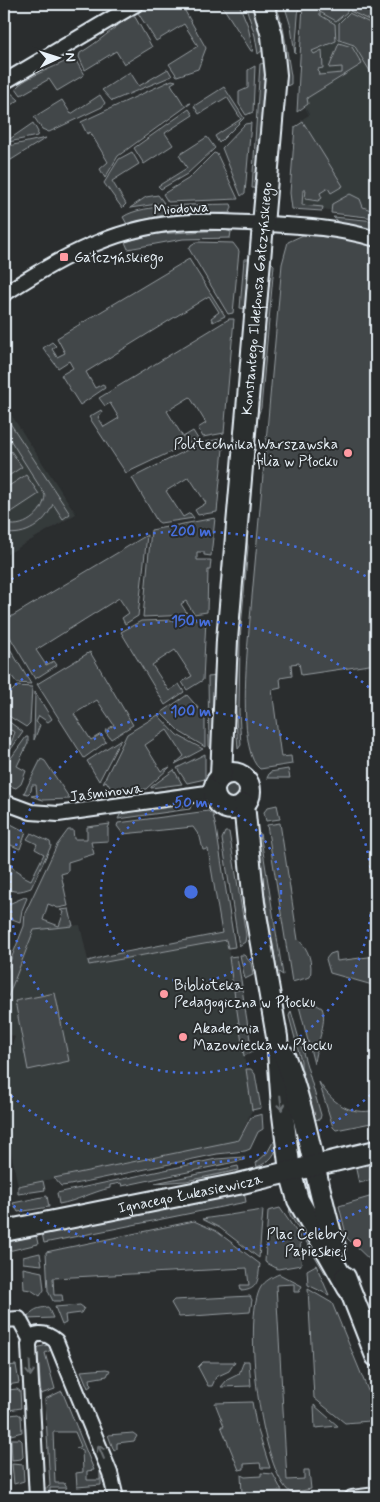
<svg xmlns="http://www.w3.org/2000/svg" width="380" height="1502" font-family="Mynerve,sans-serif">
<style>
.built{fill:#363a3b}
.green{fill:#424648;stroke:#959ca0}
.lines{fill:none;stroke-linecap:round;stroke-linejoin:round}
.street-casing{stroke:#e8f1f8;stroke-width:18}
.secondary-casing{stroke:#e8f1f8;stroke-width:24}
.street{stroke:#2a2d2e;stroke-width:14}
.secondary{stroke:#2a2d2e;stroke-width:20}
.oneway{stroke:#6c7275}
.ring{fill:none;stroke:#466fde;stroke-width:2.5;stroke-dasharray:2.5 5}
.poi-dot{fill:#ff9aa2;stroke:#2a2d2e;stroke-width:2}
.labels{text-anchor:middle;stroke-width:4;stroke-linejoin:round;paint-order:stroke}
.street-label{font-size:15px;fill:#e8f1f8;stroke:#2a2d2e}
.poi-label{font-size:15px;fill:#e8f1f8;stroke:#2a2d2e;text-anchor:start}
.centre{fill:#466fde;stroke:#2a2d2e;stroke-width:2.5}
.ring-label{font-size:15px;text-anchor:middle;font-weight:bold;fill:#466fde;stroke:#2a2d2e;stroke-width:4;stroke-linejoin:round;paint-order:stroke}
</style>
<rect width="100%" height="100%" fill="#2a2d2e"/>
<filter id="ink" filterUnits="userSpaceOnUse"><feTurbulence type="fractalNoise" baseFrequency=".02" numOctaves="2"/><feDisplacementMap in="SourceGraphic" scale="10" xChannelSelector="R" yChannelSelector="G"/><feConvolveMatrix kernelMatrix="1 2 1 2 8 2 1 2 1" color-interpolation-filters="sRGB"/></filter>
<g filter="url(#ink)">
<g class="built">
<path d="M311,4h63l2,3v207l-82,-7 7,-87 8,-5 -6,-12z"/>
<path d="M4,404l72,110 -72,42z"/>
<path d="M80,925l9,40 138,-25 25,170 -13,30 -221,46 -14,-68v-53l11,-28 -11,-5v-25l30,-77z"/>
</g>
<g class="green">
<path d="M152,4h29l25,44 -8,21 -21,7 -8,-12 29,-18 -14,-22 -28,17 -18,-28z"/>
<path d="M221,4h18l9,22 5,25h-2z"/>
<path d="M245,4h7l10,30 2,15 -6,5 -3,-18z"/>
<path d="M273,4h3l7,23 8,49v8l-6,3 -1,-36z"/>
<path d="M284,4h15l-4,50 -4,-27z"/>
<path d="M303,4h45l-1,8 -11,9 -16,-9v3l15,9 1,17 -24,10 2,3 8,-4 1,18 -5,1 1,6 23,-2v-6l-13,1 10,-25 13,4 10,17 -55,34 1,6 -11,8z"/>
<path d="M351,4h25v77l-22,-36 -15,-5v-17l10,-10 23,11 1,-2 -23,-11z"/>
<path d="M131,16l4,1 17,30 -28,17 -8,-13 -31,19 -6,-13 1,-4c19,-11 33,-25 51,-37z"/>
<path d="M72,58l3,1 9,16 -27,16 -8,-12 -28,16 -5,-7c10,-12 41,-21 56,-30z"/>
<path d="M265,63l2,2 -9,124 -6,-1 8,-124z"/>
<path d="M255,66l-2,46 -7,3 -7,-11v-12l9,-4v-18z"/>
<path d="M168,69l4,7 -60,25 -10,-11 28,-18 9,14z"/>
<path d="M172,80l4,1 -5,3 13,21 7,-2 -73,53 -13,22 -5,-9 8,-7 -18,-30 -3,2 -6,-12z"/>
<path d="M224,87l20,31 -25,25 -4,-7 26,-17 -14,-22 -28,17 -5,-8z"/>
<path d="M9,91l10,9 -15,9v-15z"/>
<path d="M100,95l5,8 -3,4 -53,25 -7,-3 -8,-12 28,-17 9,14z"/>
<path d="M189,109l4,6 -28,18 8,12 -29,19 -10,-16z"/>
<path d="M303,122l40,64 -12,7 -3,-5 -8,5 2,5 -4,3 -13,-2 1,-9h-3l-1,15 21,2 -1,4 -30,-2 -2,-16 5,-66z"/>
<path d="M33,123l5,9 -1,4 -33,7z"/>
<path d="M251,123l-6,70 -4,3 -19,-48 23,-24z"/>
<path d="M207,137l8,11 -28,26 -26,15 -3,-3 29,-18 -8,-13z"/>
<path d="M46,138l-35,22h-2l-1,-6h-4v-7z"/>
<path d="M132,152l7,12 -27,17 14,23 -4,4 -18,-25 15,-24z"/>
<path d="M214,153l3,1 21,45 -70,3 -5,-8 25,-15z"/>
<path d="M350,194l10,5 3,8 13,5v6l-45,-5 1,-9z"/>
<path d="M158,195l6,8 -34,5 16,-11z"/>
<path d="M231,204l1,3 -2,6 -63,1 -40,10 -4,-7c19,-14 83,-12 108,-13z"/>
<path d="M333,217l43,4v11l-37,-9z"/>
<path d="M225,230l6,2 -1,6 -47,1 -55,10 -3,-7 30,-8z"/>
<path d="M303,235l37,3 36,8v418l-75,11 -2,-12 -8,1 1,12 -12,2 1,10 -9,2 9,67 10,-1 1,8 -32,5c-21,-15 -14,-103 -12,-128l34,-377 6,-22z"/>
<path d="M196,242l37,1 6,8 -6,62 -5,1 -39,-65 2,-4z"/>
<path d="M189,259l36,57 -12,6 -2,-4 8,-6 -10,-16 -123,76 9,16 8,-4 2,4 -25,17 -19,-30 12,-7 -4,-7 -11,7 -15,-20 9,-6 4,4 -4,3 5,8 8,-4 -8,-15z"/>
<path d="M244,259h7l-3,50 -8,-1z"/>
<path d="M271,262l3,3 -13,143 -4,10z"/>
<path d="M229,319h5l-10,114 -21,4 -5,-9 8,-5 -16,-26 -23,14 16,26 10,-6 5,8 -72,34 -37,-56 12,-7 1,2 -4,5 6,10 15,-9 -9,-15 -5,3 -6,-8z"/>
<path d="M4,414l66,100 -7,5 -10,-15c-8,20 -27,33 -49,29v-10c18,8 40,-9 41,-28l-41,-65z"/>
<path d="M224,438l-7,74 -19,3 -3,-5 11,-7 -17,-26 -23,14 17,26 7,-4 4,5 -34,5 -3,-2 -25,-43 69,-35z"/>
<path d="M11,451l11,16 -18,12v-23z"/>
<path d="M26,475l13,19 -35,23v-28z"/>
<path d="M215,518l-4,38 -7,-1v-3h-7v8h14l-1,10h-2l-1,42 -13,2 -8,-13 -5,3 7,11 -45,2 8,-87z"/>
<path d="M246,534l2,13 -8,93 -1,72 2,33 -3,4c-6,-72 1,-143 8,-215z"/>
<path d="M147,535l-9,81 -13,8 -3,-6 7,-5 -10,-15 -83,52 10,15 8,-4 3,4 -22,14 -31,-52v-6z"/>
<path d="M206,619l-3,61 -16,10 -5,-8 10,-6 -17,-26 -23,15 17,26 10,-7 5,8 -19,13 -44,-73 20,-11z"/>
<path d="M9,647l22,37 -14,-1 -6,-8h-7v-17l6,-3 -4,-7z"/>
<path d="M90,652l43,73 -22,14 -6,-8 9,-6 -17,-25 -23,14 17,26 10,-6 5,8 -22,16 -47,-74z"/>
<path d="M218,676l-4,76 -5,-6 -1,-69z"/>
<path d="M17,686l15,1 -2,36 -4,4 -22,-14v-20l7,-1z"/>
<path d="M35,692l17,27 -4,3 -9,-6 -3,6 4,3 -6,15z"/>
<path d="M187,695l18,21v31l-25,-15 -19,-19z"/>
<path d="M158,715l19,20 26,14 -28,15 9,-8 -17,-26 -22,15 16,26 9,-4 -24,22 -36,5 2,-4 -6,-9 -3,2 24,-49z"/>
<path d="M4,718l19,14 -19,27 3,-14 3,1 5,-14 -10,-4z"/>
<path d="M26,737h2v6l-11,23 9,5 -5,13 -5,4 -12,-4v-16z"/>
<path d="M121,739l-22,42 -12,-20z"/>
<path d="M205,754v25l-18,4 -10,-15z"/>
<path d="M41,759l4,2 25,38 -27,1 -12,-4 6,-1 -1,-10h-4l-1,6 -3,3 -4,-1z"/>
<path d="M288,769l2,9h-23l3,-6z"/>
<path d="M174,770l8,14 -31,4v-1z"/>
<circle cx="232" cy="791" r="9"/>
<path d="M188,787v3l-106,16 2,-4z"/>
<path d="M192,801l-2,8 -72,10 3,-6 5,-2z"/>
<path d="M277,805l3,14 -14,2 -2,-9 4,-5z"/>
<path d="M208,811l5,4 3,13 19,119 -7,1 -2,-8 -137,25 -1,-4 18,-5 116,-23 -14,-84 -5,1 -3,-13 -7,-10 -70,7 -6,-8 1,-3z"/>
<path d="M9,823l17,9 -6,17 -16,-7v-11z"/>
<path d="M280,823l18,117c11,8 15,24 12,37l-18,5 -25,-157z"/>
<path d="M110,824l-2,4v13l-17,1 3,12 -26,8v10l-7,2 7,32 -10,2 -10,-4 -5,16 16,6 5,-14 -4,-2 9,-1 4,17 -39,4 -30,77v-30l20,-51 1,-13 32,-68 11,-15h5l1,9h13v-12z"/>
<path d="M254,828l6,5 23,142 -6,-4z"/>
<path d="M225,832h4l17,103 -1,7 -6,4 -17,-107z"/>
<path d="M31,833l19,9 1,4 -20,42c-11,4 -17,5 -27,-1v-25l17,11v2l10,5 13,-26 -9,-5 2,-5 -10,-5z"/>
<path d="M25,897l2,1 -5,12 -2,12 -16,-6v-10z"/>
<path d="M336,952l1,9 39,-5v30l-46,-13 -4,-14 4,-5z"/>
<path d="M240,955h4l7,8 2,12 -8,4z"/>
<path d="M237,956l5,30 -9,1 -4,-30z"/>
<path d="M242,989l10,63 -8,4 -10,-65z"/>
<path d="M55,993l14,68 -41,9 -13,-69z"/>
<path d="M312,1002l10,6c6,14 -7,39 -8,56l-15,-58z"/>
<path d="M291,1011l30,104 -1,4 -7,1 -12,-36v-23l-12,-45z"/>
<path d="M246,1069h5l4,5 6,34 -9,2z"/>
<path d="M319,1082c13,21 31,34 57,28v12l-40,8 -3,-3z"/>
<path d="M262,1114l1,15 -5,3 -8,17 -5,2 -28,3 -147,31 -9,1 -7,-8 185,-38 12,-23z"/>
<path d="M278,1140c-1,14 -8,22 -21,27l-1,-4 11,-10 6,-11z"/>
<path d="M244,1157v3l-122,26 -1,-3 -11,2v3c-18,4 -33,13 -51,16l-2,-11 159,-34z"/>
<path d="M376,1161v18l-17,4 -4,-18z"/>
<path d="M238,1166l1,4 -53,11 -31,2z"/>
<path d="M43,1181l2,9 -27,4v-8z"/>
<path d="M244,1191l2,11 -202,41 -2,-10z"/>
<path d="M376,1195v71l-29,-28 -8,-32z"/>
<path d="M47,1196l2,11 -31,5 -5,-9z"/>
<path d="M289,1204l44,68 -8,1 -35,-58z"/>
<path d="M280,1208l20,29 1,28 -23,4 -13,-7 3,-51z"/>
<path d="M263,1210l-4,48 -39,-30 -18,-9z"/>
<path d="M194,1221l22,10 44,33c-2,15 -1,26 -19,27l-1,-6h9l-2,-17 -194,10 1,17h8l1,6h-10l-5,-10 -2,-39z"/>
<path d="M36,1235l2,9 -34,8v-9z"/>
<path d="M40,1253l2,12 -19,-2v-6z"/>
<path d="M316,1265l13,30 -21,-10 -1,-15z"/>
<path d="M23,1268l19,4 2,18 -4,6 -9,-6 -7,-1z"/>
<path d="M279,1274l23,12 -3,6h-5v-8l-18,1 11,195 17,-1v-9h5l2,19 -20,4c-30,-20 -49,-176 -30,-206 4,-6 11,-10 18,-13z"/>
<path d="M308,1289l24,14 44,107v8l-6,3 -25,2 -31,-25z"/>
<path d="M250,1296l2,4 -2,12 -71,5 -8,-14 3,-3z"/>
<path d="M80,1305l4,3 -3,5 -16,2 1,8 -4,2 -7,-18z"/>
<path d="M48,1307l5,11 -26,1c5,-10 11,-11 21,-12z"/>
<path d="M48,1345l5,4 -8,4 10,36 -14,5 -3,-40 -3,-3 4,-4z"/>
<path d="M244,1361h5l2,25 -30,1 6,-7 12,-6z"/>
<path d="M203,1362h32l-6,9 -13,6 -4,9h-4l-10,-19z"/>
<path d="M16,1365l3,18 -11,2 -1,-19z"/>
<path d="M106,1369l4,1 -3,6 -17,3 1,7 -3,2 -7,-17z"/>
<path d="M17,1389l3,2 1,17 -12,2 -1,-20z"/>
<path d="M62,1391l32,79 -7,1v9h13v-8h6l1,5 -6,1v7l-24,2 -1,-14 7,-1 -1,-22 -6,-2 5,-2 -6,-14h-22l2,51h9l3,5h-17v7l-8,3 -1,-8 9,-4 -5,-87z"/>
<path d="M252,1402l4,22 14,44h-9l-1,-5 -16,1v5l-5,1 -18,-44h3l-9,-23z"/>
<path d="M314,1405l24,21 -23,2z"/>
<path d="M18,1414l3,2 1,16 -11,3 -1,-20z"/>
<path d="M133,1433l4,3 -3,5 -17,2v6l-3,2 -6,-16z"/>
<path d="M11,1439h9l2,2 1,16 -2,2 -9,1z"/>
<path d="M12,1464l11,1 1,16 -10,3z"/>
<path d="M261,1473l12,1 9,17 -40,2 -1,-18 4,2 16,-1z"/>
</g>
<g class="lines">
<defs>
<g id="street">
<path d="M4,82l132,-78"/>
<path d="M4,294c58,-38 117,-70 188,-72 25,-1 50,1 76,2 37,2 72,4 108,15"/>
<path d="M4,802l27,10 27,2 156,-22"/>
<path d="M4,1320l15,-1 11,20"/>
<path d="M37,1498l-8,-153c2,-15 17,-13 27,-4l54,132 6,25"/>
<path d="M352,1498l24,-3"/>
</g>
<g id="secondary">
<circle cx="232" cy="791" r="18"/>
<path id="s1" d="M221,776l6,-136 49,-565 -4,-39 -9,-32"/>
<path d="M244,804l10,99 23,134 5,70 8,64 8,29 50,88"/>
<path d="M284,1055c24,62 31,129 51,192"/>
<path id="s2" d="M4,1231l234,-47 138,-33"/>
<path d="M345,1277l31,79"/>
</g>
</defs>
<use href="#street" class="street-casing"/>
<use href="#secondary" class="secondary-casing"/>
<use href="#street" class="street"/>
<use href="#secondary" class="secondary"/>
</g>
<defs><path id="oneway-shaft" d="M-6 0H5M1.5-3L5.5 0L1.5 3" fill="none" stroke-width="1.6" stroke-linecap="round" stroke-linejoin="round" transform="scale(1.25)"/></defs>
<g class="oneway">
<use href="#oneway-shaft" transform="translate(281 1103) rotate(84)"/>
<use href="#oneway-shaft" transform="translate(30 1369) rotate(87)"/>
<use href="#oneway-shaft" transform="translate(101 1452) rotate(-113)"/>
</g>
</g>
<g class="ring">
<circle cx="191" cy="892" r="90"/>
<circle cx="191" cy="892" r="181"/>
<path d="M376 1090A271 271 0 0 1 4 1089M4 695A271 271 0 0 1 376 694"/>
<path d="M374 1203A361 361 0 0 1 5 1201M5 583A361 361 0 0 1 374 581"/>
</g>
<g class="poi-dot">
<rect x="59" y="252" width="10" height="10" rx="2.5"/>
<circle cx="348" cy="453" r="5"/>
<circle cx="164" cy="994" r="5"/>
<circle cx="183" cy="1037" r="5"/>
<circle cx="357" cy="1243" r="5"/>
</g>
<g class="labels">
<g class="street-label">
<text transform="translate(181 208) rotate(-4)" y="5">Miodowa</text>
<text dy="5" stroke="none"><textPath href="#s1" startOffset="479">Konstantego Ildefonsa Gałczyńskiego</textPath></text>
<text transform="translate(106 792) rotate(-7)" y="5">Jaśminowa</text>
<text dy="5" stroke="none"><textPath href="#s2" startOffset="190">Ignacego Łukasiewicza</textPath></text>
</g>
<g class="poi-label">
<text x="74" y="262">Gałczyńskiego</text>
<text x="338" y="449" text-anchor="end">Politechnika Warszawska<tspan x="338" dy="17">filia w Płocku</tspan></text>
<text x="174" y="990">Biblioteka<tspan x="174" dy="17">Pedagogiczna w Płocku</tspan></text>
<text x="193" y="1033">Akademia<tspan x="193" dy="17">Mazowiecka w Płocku</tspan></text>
<text x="347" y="1239" text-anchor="end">Plac Celebry<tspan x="347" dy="17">Papieskiej</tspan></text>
</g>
</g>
<circle cx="191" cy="892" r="8" class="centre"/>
<g class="ring-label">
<text x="191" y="536">200 m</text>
<text x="191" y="626">150 m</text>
<text x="191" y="716">100 m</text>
<text x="191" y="807">50 m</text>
</g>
<rect width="380" height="1502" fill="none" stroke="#2a2d2e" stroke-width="20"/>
<rect x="10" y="10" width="360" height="1482" fill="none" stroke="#e8f1f8" stroke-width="2" filter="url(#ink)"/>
<g transform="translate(58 58) rotate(86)" stroke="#2a2d2e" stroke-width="4" paint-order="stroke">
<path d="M0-4L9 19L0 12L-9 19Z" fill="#e8f1f8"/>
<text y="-8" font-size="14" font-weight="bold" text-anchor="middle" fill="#e8f1f8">N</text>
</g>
</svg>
